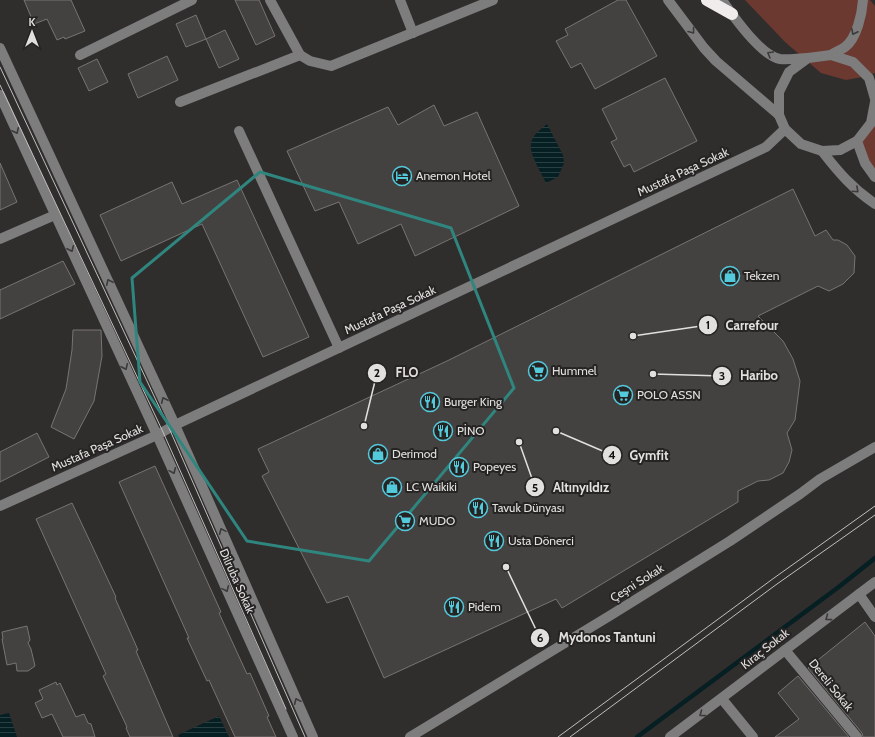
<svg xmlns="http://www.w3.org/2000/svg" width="875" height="737" font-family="Cabin,sans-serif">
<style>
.grass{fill:#6c3930}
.water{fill:url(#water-rules)}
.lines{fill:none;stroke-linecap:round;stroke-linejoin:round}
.stream{stroke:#061f22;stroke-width:4.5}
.building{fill:#444141;stroke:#787474}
.minor{stroke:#7e7d7d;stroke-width:10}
.highway{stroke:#f0eceb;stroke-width:12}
.tram{stroke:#c1bfbe;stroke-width:1}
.oneway{stroke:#3c3a3a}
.marked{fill:none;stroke:#2f867f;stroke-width:3;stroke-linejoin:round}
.labels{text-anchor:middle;stroke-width:4;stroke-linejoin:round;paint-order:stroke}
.street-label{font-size:12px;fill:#e2e0df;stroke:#262323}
.poi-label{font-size:12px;fill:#e2e0df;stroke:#262323;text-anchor:start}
.leader{fill:none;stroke:#e2e0df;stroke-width:1.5}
.callout-dot{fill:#e2e0df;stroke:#262323;stroke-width:1.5}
.mark-label{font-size:12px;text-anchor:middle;font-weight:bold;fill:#111}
.callout-label{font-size:13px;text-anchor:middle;font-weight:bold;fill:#e2e0df;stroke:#262323;stroke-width:4;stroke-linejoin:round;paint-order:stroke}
</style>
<defs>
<pattern id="water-rules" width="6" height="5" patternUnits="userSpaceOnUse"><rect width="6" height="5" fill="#061f22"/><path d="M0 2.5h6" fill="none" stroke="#2a3f42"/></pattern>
</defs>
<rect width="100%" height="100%" fill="#302d2d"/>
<g class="grass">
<path d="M745,0h125l5,6v67l-7,3 -22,4 -25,-7 -36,-31z"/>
<path d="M875,113v62l-22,-29z"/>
</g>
<g class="water">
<path d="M547,124l16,31 1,8 -6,14 -12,6c-4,-9 -17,-29 -15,-39 1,-9 10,-15 16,-20z"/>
<path d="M9,713l8,24h-17v-22z"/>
<path d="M219,716l10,21h-50l-1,-2z"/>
</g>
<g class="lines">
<path class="stream" d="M637,737l203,-151 35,-28"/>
</g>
<g class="building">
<path d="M24,0h47l14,31 -20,8 -1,-2 -7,3 -10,-21 -13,5z"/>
<path d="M235,0h24l16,36 -19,9z"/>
<path d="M618,0h8l31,56 -62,33 -14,-26 -10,5 -15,-27 12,-6 -3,-6z"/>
<path d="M196,15l10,24 -20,8 -10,-23z"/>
<path d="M225,30l14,29 -20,9 -13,-29z"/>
<path d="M167,56l11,24 -40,18 -10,-24z"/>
<path d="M97,59l11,23 -19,9 -11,-23z"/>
<path d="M665,78l32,63 -63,31 -4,-8 -6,3 -13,-25 6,-3 -15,-30z"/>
<path d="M434,105l10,21 33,-14 42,94 -104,50 -14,-32 -43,20 -19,-42 -24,9 -28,-60 101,-44 10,18z"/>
<path d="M0,163l17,39 -17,8z"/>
<path d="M237,180l72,157 -46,20 -61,-133 -81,37 -21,-46 72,-33 10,22z"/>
<path d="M793,189l22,47 11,-6 7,10h5l9,5 8,11 -1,17 -11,11 -14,7 -11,-5 -60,30 25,25 10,18 7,22 -5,39 -8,13 5,17 -3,12 -6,11 -14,7 -11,1 -20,10v11l-176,106 -6,-9 -172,79 -36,-82 -21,7 -65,-127 7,-4 -11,-23 189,-88z"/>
<path d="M63,261l12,23 -75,35v-29z"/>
<path d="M73,330h28l1,26 -8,45 -20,38 -23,-12 15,-38 6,-39z"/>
<path d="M37,433l12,24 -49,25v-30z"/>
<path d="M155,466l66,146 -2,1 28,61 3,-1 19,43 -2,1 9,20h-41l-26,-57 -2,1 -20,-43h2l-70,-156z"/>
<path d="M72,503l44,94 -1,1 23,52 -2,1 37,86h-43l-4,-9 1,-1 -24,-51 3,-2 -70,-155z"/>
<path d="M865,622l10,14v101h-12l-1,-4 -54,-65z"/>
<path d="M27,626l3,14 -2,3 3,6 4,17 -7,5h-11l-1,-8 -9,2 -5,-26h1l-1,-7z"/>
<path d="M798,676l51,61h-74l24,-18 -21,-26z"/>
<path d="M56,682l1,3 3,-2 16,34 8,-3 4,9 3,1 4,13h-32l-11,-23 -10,4 -7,-15 8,-4 -4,-9z"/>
</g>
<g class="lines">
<g class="minor">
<path d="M270,0l30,55 10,6 21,5 162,-66"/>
<path d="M400,0l13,33"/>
<path d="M668,0l36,48 12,13 63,54"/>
<path d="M722,0c11,16 39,56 58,59 9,1 19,-1 28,-1"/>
<path d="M0,48l175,377 138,312"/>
<path d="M80,55l112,-55"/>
<path d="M831,55c4,-3 10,-5 14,-8 12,-9 17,-33 18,-47"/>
<path d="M0,95l157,340 136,302"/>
<path d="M875,99l-6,-21 -16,-16 -22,-7 -23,3 -19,14 -10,20v23l6,14 16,15 21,7 18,-1 17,-9 14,-18 4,-21"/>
<path d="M180,102l120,-47"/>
<path d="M239,131l100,217"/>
<path d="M857,141l8,22 10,14"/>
<path d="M822,151c17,22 30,37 53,53"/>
<path d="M0,239l55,-24"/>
<path d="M0,506l157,-71 18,-10 591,-278 19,-18"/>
<path d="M859,594l16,23"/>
<path d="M785,650l72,87"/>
<path d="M722,699l31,38"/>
<path d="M410,737l201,-122 119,-74 70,-47 20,-15 55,-32"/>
<path d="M670,737l205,-155"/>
</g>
<path class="highway" d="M707,0l25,14"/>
<g class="tram">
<path d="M0,67l169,361 136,309"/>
<path d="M0,85l163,347 123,277"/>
<path d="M558,737l216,-159 101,-72"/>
<path d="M570,737l207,-153 98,-69"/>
</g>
</g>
<defs><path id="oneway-chevron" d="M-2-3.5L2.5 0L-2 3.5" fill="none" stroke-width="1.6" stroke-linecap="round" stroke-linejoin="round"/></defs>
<g class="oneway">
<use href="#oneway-chevron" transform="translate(692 31) rotate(53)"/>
<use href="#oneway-chevron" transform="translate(854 32) rotate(117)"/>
<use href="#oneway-chevron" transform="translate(770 54) rotate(-150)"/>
<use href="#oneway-chevron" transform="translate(16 131) rotate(65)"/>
<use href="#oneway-chevron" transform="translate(856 190) rotate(43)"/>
<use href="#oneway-chevron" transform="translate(71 249) rotate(65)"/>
<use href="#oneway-chevron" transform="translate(109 282) rotate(-115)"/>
<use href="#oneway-chevron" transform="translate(125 367) rotate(65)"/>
<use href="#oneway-chevron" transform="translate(164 400) rotate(-115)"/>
<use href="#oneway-chevron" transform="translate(173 471) rotate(66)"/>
<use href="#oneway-chevron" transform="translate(222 531) rotate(-114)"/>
<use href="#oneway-chevron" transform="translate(226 589) rotate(66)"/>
<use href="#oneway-chevron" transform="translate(828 618) rotate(143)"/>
<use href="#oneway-chevron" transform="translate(297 701) rotate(-114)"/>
<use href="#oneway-chevron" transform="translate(702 714) rotate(144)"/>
</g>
<path class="marked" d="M260,172l191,56 63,160 -145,173 -122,-20 -107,-159 -8,-104z"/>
<defs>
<symbol id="hotel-ring" viewBox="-11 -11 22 22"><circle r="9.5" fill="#262323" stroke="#53cadc" stroke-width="1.5"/><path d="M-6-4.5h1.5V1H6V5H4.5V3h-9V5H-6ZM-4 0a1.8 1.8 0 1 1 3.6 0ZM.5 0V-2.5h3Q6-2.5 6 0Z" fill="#53cadc"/></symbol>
<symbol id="shop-ring" viewBox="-11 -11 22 22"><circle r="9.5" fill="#262323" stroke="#53cadc" stroke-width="1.5"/><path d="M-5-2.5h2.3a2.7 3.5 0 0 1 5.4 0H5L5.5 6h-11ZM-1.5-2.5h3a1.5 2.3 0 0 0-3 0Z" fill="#53cadc"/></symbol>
<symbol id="supermarket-ring" viewBox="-11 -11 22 22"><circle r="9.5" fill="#262323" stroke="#53cadc" stroke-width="1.5"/><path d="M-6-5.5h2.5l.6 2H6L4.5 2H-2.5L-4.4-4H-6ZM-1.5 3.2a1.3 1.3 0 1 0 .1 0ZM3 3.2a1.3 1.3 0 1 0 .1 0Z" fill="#53cadc"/></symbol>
<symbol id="restaurant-ring" viewBox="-11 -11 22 22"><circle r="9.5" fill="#262323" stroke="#53cadc" stroke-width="1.5"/><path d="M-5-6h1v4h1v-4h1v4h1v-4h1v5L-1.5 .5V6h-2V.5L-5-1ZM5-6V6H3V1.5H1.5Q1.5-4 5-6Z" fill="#53cadc"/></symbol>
</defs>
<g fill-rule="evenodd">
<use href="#hotel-ring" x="391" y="165" width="22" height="22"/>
<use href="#shop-ring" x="719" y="265" width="22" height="22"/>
<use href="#supermarket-ring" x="527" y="360" width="22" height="22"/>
<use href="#supermarket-ring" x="612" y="384" width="22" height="22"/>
<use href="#restaurant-ring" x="419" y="391" width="22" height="22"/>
<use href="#restaurant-ring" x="432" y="420" width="22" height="22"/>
<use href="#shop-ring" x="367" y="443" width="22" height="22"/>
<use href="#restaurant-ring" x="448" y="456" width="22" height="22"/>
<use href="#shop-ring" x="381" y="476" width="22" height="22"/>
<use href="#restaurant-ring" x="467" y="497" width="22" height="22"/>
<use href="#supermarket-ring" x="394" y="510" width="22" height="22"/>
<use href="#restaurant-ring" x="483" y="530" width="22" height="22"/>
<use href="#restaurant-ring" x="443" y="596" width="22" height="22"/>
</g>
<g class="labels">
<g class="street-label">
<text transform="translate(683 172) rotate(-25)" y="4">Mustafa Paşa Sokak</text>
<text transform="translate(390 310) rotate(-25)" y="4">Mustafa Paşa Sokak</text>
<text transform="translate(97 448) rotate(-24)" y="4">Mustafa Paşa Sokak</text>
<text transform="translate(237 581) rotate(66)" y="4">Dilruba Sokak</text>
<text transform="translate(637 583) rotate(-32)" y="4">Çeşni Sokak</text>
<text transform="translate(765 649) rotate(-38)" y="4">Kıraç Sokak</text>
<text transform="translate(831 685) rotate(51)" y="4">Dereli Sokak</text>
</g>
<g class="poi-label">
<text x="416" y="180">Anemon Hotel</text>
<text x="744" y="280">Tekzen</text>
<text x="552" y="375">Hummel</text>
<text x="637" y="399">POLO ASSN</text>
<text x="444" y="406">Burger King</text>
<text x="457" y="435">PİNO</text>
<text x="392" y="458">Derimod</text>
<text x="473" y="471">Popeyes</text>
<text x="406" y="491">LC Waikiki</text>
<text x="492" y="512">Tavuk Dünyası</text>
<text x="419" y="525">MUDO</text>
<text x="508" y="545">Usta Dönerci</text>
<text x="468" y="611">Pidem</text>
</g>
</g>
<path class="leader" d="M633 336L708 325M364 426L377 373M653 374L722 376M556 431L612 455M519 442L535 487M506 567L540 638"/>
<g class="callout-dot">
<circle cx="633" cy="336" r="4"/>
<circle cx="364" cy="426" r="4"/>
<circle cx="653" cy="374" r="4"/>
<circle cx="556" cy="431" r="4"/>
<circle cx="519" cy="442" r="4"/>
<circle cx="506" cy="567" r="4"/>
<circle cx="708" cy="325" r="10"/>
<circle cx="377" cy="373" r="10"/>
<circle cx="722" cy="376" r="10"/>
<circle cx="612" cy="455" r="10"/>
<circle cx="535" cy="487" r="10"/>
<circle cx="540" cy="638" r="10"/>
</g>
<g class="mark-label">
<text x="708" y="329">1</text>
<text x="377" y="377">2</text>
<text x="722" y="380">3</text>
<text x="612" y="459">4</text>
<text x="535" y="492">5</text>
<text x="540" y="642">6</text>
</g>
<g class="callout-label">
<text x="752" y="330">Carrefour</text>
<text x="407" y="377">FLO</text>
<text x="759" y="380">Haribo</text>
<text x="649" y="460">Gymfit</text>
<text x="581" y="492">Altınyıldız</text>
<text x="607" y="642">Mydonos Tantuni</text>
</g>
<g transform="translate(32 32)" stroke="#262323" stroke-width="3" paint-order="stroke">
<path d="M0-3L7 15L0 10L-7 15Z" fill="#e2e0df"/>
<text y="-6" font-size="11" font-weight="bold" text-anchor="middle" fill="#e2e0df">K</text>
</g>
</svg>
